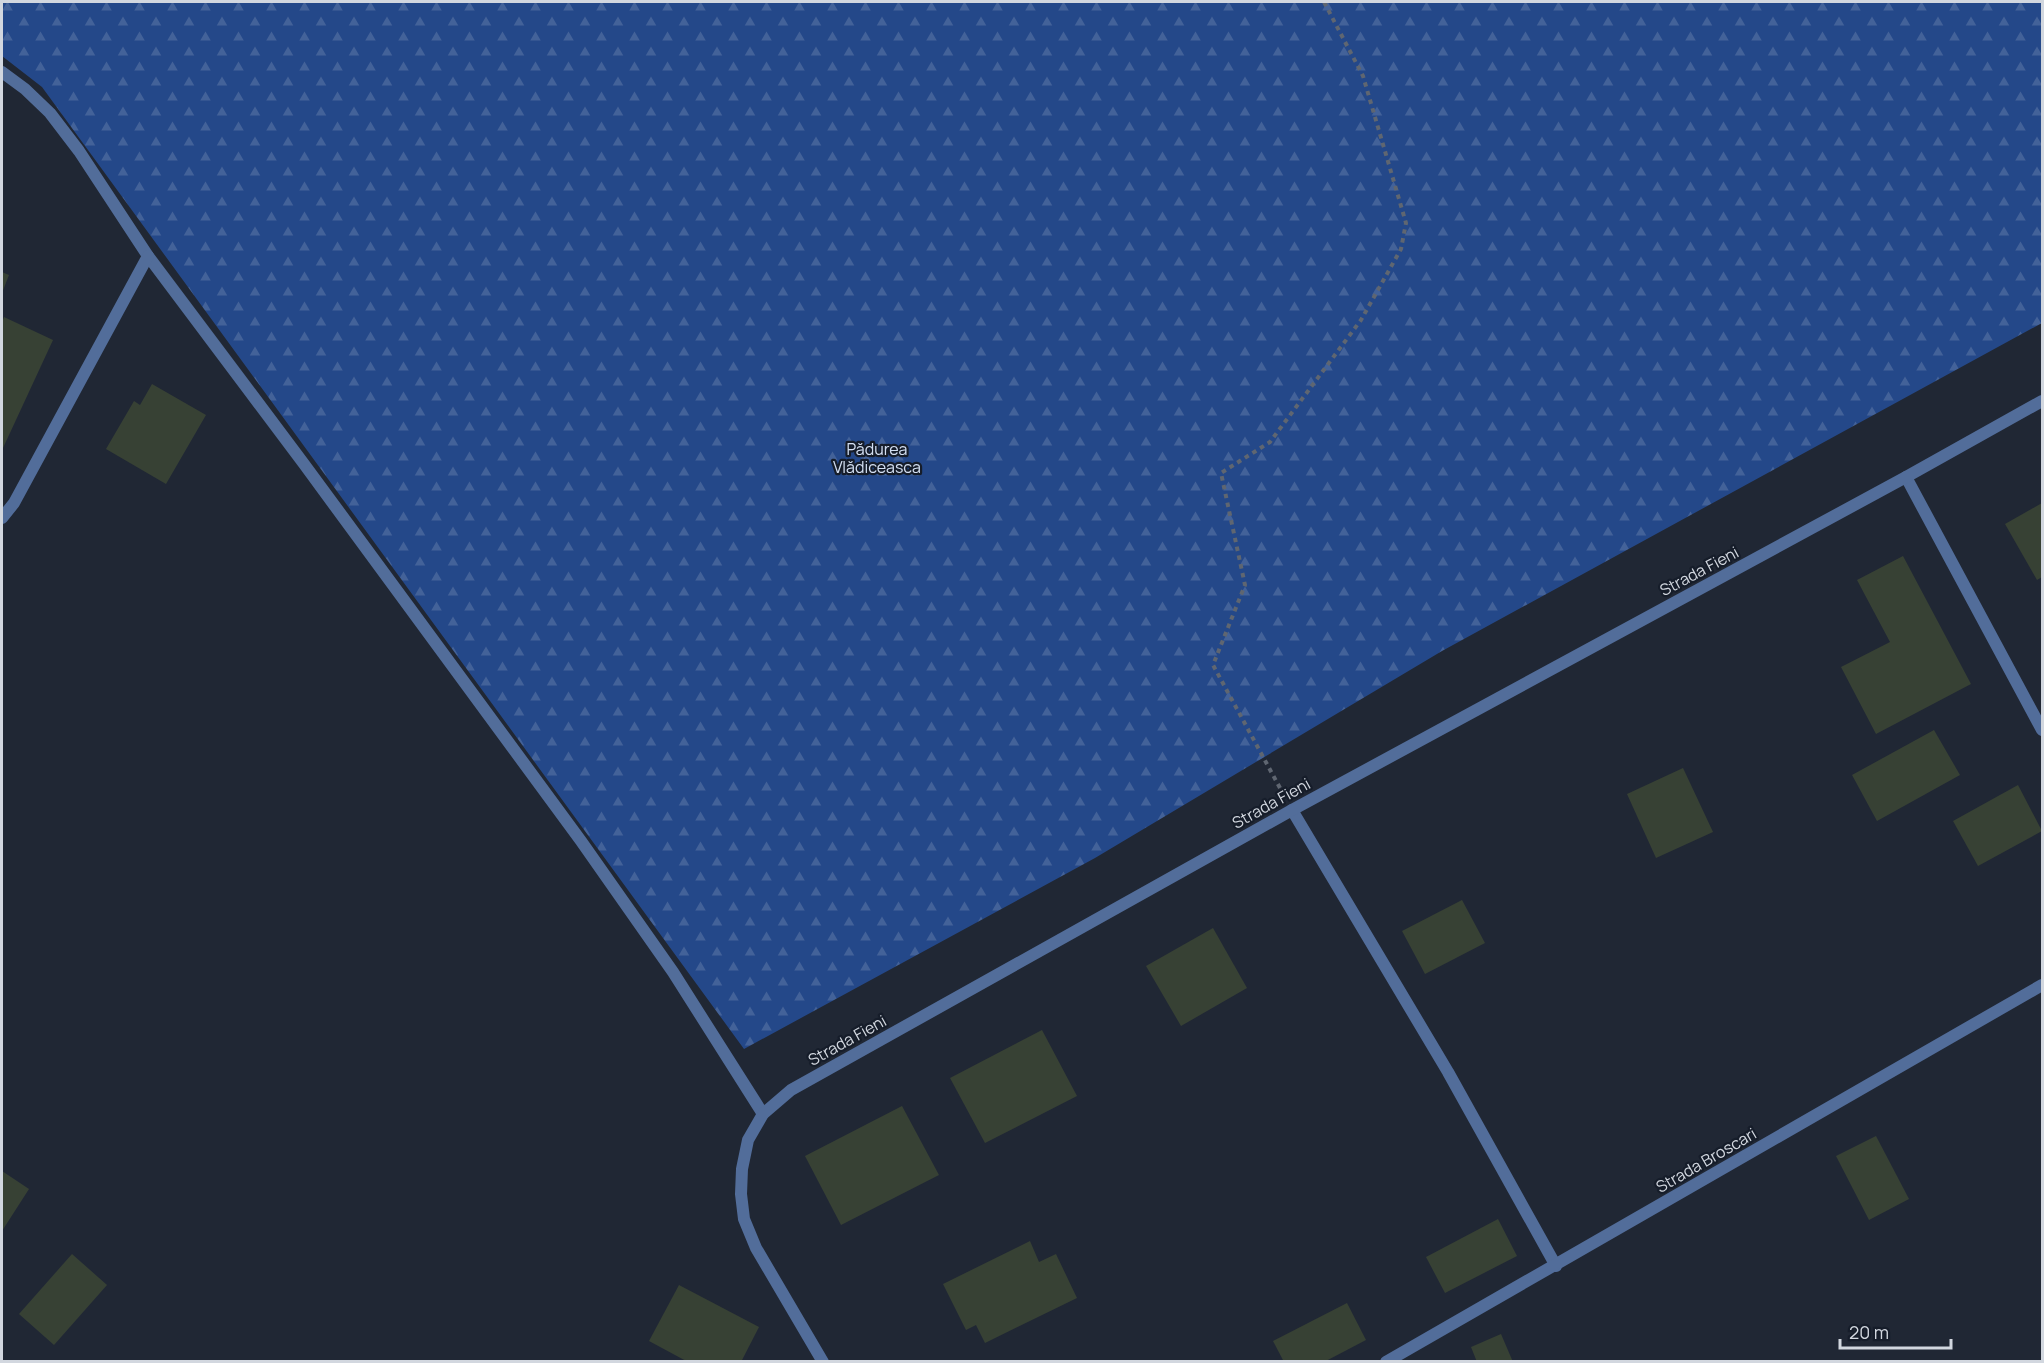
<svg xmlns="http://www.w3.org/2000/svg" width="2044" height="1363" font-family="Manrope,sans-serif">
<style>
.forest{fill:url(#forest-firs)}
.building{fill:#374134}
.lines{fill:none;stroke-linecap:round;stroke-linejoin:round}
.path{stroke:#5f6671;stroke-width:4;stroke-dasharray:4.5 4.5;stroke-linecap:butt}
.minor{stroke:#526d9a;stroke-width:12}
.labels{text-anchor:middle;stroke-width:4.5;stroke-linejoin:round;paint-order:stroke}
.park-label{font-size:16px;fill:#d4e0f3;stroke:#161d2a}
.street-label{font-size:16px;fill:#d2d7df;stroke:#161d2a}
</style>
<defs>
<pattern id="forest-firs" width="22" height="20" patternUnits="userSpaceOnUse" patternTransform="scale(1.5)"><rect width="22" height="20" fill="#244889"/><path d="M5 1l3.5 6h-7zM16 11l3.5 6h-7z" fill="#436299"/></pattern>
</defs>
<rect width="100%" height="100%" fill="#202734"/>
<path class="forest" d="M2,2h2040v321l-600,328 -347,207 -351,191 -702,-962 -40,-31z"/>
<g class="building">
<path d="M2,272l7,3 -7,18z"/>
<path d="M4,317l49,23 -50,108 -1,-1v-125z"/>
<path d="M152,384l54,31 -40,69 -60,-35 28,-48 6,4z"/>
<path d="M2042,503v74l-5,3 -32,-56z"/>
<path d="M1903,556l68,128 -95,50 -35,-67 49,-25 -33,-62z"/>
<path d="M1934,730l26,45 -83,46 -25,-46z"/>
<path d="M1683,768l30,64 -57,26 -29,-64z"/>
<path d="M2018,785l24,46 -64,35 -25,-45z"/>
<path d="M1462,900l23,43 -60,31 -23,-43z"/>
<path d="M1213,928l34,60 -66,38 -35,-60z"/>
<path d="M1042,1030l35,66 -92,47 -35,-65z"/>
<path d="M902,1106l37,69 -98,50 -36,-69z"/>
<path d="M1876,1136l33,63 -40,21 -33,-64z"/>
<path d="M2,1171l27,18 -27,42z"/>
<path d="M1498,1219l19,37 -72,37 -19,-36z"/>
<path d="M1030,1241l9,21 17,-8 21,44 -92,45 -9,-18 -10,5 -23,-46z"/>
<path d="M72,1254l35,31 -53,60 -35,-31z"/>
<path d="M679,1285l80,42 -18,35h-53l-39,-21z"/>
<path d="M1347,1303l19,37 -42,22h-40l-11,-21z"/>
<path d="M1501,1334l12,28h-36l-6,-15z"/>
</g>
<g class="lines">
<path class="path" d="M1280,788l-67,-123 32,-80 -24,-112 49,-31 91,-122 40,-71 5,-26 -43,-147 -39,-74"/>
<g class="minor">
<path d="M2,72l23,17 25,24 29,38 69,105 156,208 277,377 92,131 90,142"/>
<path d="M1906,477l136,253"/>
<path d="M2,518l12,-15 134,-247"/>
<path d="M1292,810l156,262 108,194"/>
<path d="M823,1362l-67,-114 -12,-29 -3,-25 1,-25 6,-29 15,-26 28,-24 501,-280 614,-333 136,-76"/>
<path d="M1386,1362l656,-377"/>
</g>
</g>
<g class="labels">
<g class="park-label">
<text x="877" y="455">Pădurea<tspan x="877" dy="18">Vlădiceasca</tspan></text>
</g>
<g class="street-label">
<text transform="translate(1699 571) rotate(-28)" y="6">Strada Fieni</text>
<text transform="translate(1271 803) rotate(-29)" y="6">Strada Fieni</text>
<text transform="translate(847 1040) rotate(-29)" y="6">Strada Fieni</text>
<text transform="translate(1706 1160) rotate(-30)" y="6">Strada Broscari</text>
</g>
</g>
<rect width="2044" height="1363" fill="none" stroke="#d2d7df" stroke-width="6"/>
<path d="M1840 1339v9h111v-9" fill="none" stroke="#d2d7df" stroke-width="3"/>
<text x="1849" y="1339" font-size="18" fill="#d2d7df" stroke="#161d2a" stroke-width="4.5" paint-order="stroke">20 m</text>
</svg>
